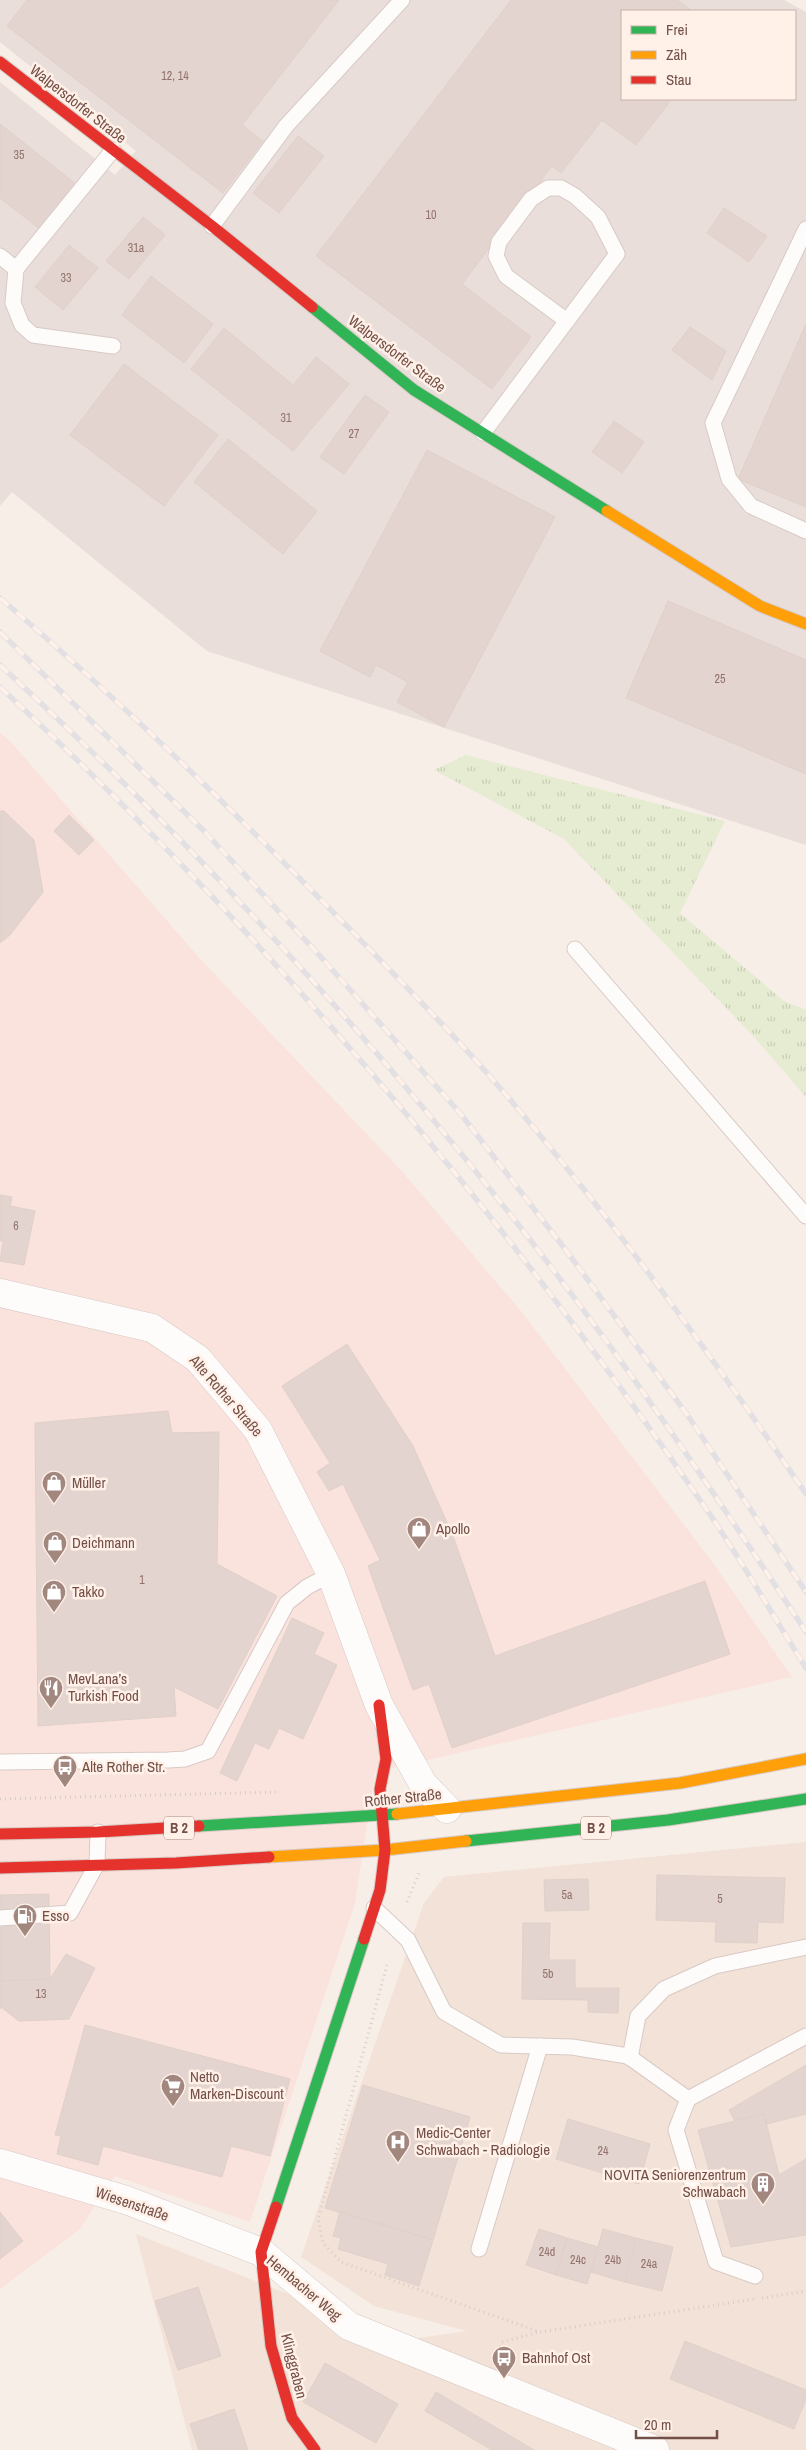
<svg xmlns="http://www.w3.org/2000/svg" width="806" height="2450" font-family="'Archivo Narrow',sans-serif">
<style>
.residential{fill:#f2e2d7}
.commercial{fill:#fae2dd}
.industrial{fill:#e9ded9;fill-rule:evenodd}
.grass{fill:url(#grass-tufts)}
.building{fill:#e3d4cf;stroke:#e0d0c9}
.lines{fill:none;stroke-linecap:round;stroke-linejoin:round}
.lane-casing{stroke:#d8cac5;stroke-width:17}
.street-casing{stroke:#d8cac5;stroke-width:29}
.fast-casing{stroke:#d7c9c4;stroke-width:13}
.slow-casing{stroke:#d7c9c4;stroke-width:13}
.jam-casing{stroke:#d7c9c4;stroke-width:13}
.path{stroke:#d7ccc9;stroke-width:3;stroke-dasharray:1 4;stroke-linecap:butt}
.lane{stroke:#fefcfb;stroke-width:15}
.street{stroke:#fefcfb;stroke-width:28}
.fast{stroke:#30b455;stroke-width:11}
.slow{stroke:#ff9f0a;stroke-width:11}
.jam{stroke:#e5322d;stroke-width:11}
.rail-casing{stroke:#e3e0e4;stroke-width:5.5}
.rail{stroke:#fff1e8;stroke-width:4;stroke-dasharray:11;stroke-linecap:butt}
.labels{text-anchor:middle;stroke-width:5;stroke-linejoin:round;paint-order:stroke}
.number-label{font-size:12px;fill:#92726b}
.shield{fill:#fff1e8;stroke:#9e8077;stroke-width:1}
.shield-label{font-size:14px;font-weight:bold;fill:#744f47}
.street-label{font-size:15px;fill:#744f47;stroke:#fff1e8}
.poi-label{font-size:15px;fill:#744f47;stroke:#fff1e8;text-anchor:start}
</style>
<defs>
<pattern id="grass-tufts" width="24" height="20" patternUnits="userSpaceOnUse" patternTransform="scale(1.25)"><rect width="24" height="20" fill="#e6ecd2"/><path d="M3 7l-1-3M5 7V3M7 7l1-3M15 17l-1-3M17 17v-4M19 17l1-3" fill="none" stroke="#c9ccb6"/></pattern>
</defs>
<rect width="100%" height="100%" fill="#f7eee7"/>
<path class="residential" d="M806,1842v608h-614l-56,-216 269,106 62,-9 -93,-25 -73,-49 123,-354 20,-26z"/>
<path class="commercial" d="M0,733l10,8 192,220 197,207 122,143 192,252 79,114 -417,95 -20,131 -105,319 -135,-46 -36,54 -79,59z"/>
<path class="industrial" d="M0,0h784l22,12v833l-599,-194 -195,-159 -12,14v-424l115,93 21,-24 -136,-109zM622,11h173v88h-173z"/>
<path class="grass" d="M466,755l259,66 -45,92 104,88 22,9v87l-51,-59 -191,-199 -130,-69z"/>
<g class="building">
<path d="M27,0h312l-97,125 21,16 -40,52 -216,-167z"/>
<path d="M511,0h166l15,11h-70v88h50l-36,46 -34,-25 -41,53 -9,-7 -90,118 69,53 -39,52 -176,-133z"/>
<path d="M0,124l77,61 -36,45 -41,-32z"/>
<path d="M298,136l26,20 -45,57 -26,-20z"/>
<path d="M724,208l43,28 -18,26 -42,-29z"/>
<path d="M143,217l22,18 -36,44 -23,-18z"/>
<path d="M69,245l29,23 -35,42 -28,-23z"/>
<path d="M151,276l62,48 -29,39 -62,-48z"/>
<path d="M806,324v183l-68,-28z"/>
<path d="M690,327l36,24 -14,29 -40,-30z"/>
<path d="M224,328l69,57 23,-28 33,27 -56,67 -102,-82z"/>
<path d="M124,364l94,71 -54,71 -94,-71z"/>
<path d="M365,395l24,17 -45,62 -24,-17z"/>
<path d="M614,421l30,21 -22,31 -30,-21z"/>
<path d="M228,439l89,72 -34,43 -89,-72z"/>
<path d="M427,450l128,67 -111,210 -47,-25 11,-20 -32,-17 -6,12 -50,-26z"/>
<path d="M668,601l138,59v114l-180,-76z"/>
<path d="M0,811h4l30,29 9,52 -33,43 -10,8z"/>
<path d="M69,815l25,25 -15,15 -25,-24z"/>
<path d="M0,1195l12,2 -2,9 25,5 -11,54 -24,-4 3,-20h-3z"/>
<path d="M347,1344l66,102 40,90 42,120 210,-75 25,73 -278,94 -23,-64 -16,6 -45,-124 12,-6 -37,-76 -14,7 -12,-19 13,-9 -48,-77z"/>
<path d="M168,1411l4,22 47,-1 -2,132 60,32 -59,113 -44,-22 2,29 -138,10 -3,-303z"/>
<path d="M292,1618l32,15 -10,21 23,11 -34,74 -24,-11 -10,21 -14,-6 -18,38 -17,-8z"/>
<path d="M657,1875l128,3 -2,45 -25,-1 -1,21 -42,-1 1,-20 -60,-2z"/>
<path d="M588,1879l1,31 -44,1 -1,-31z"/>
<path d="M49,1894l1,85 -50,2v-86z"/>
<path d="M523,1923h27l-1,37h26v28h44l-1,25 -30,-1v-12l-66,-1z"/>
<path d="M66,1954l29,14 -26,51 -50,2 -18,-14 -1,2v-28l50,-2z"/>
<path d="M85,2025l205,54 -20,77 -39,-10 -9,31 -119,-31 -5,19 -41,-11 4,-18 -6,-1z"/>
<path d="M806,2065v49l-39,10 -3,-10 -29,7 -6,-11z"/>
<path d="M363,2085l107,32 -37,123 -108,-32z"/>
<path d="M764,2114l15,61 27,-16v76l-75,12 -33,-117z"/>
<path d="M568,2119l82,25 -11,40 -83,-25z"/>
<path d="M0,2212l23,29 -23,18z"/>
<path d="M340,2212l93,28 -14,46 -34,-11 3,-11 -50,-15 3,-11 -8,-2z"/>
<path d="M539,2229l28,9 -11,37 -30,-10z"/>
<path d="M603,2229l33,9 -11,44 -34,-10z"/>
<path d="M567,2238l31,9 -11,37 -31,-9z"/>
<path d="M636,2238l37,9 -11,44 -37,-9z"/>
<path d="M198,2287l23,69 -43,14 -23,-69z"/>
<path d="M685,2341l121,49v9l-12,30 -124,-50z"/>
<path d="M325,2363l73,41 -22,39 -73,-41z"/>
<path d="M436,2392l98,58h-42l-67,-39z"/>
<path d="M234,2409l14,41h-49l-9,-26z"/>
</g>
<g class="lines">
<defs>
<g id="lane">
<path d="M212,226l74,-100 116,-126"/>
<path d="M806,229l-93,194 16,56 22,27 55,25"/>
<path d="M0,256l16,13 -3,34 9,22 11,10 80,11"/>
<path d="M16,269l97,-119"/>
<path d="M483,433l134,-179 -19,-37 -23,-21 -14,-8h-13l-17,11 -32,43 -3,14 10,20 61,45"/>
<path d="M575,949l231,267"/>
<path d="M0,1762l168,-2 17,-1 23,-8 79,-148 20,-16 24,-13"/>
<path d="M374,1908l34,32 36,72 57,33 71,2 56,9 60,43"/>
<path d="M0,1918l70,-5 27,-49 1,-32"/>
<path d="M630,2058l8,-42 26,-27 51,-23 91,-19"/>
<path d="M479,2249l61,-203"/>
<path d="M755,2276l-39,-14 -40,-132 12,-31 118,-63"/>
</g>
<g id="street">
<path d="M0,1293l152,35 46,31 60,71 73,144 48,131 44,79 24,25"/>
<path d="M0,2163l126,37 135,52 88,74 306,124"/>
</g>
<g id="fast">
<path d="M312,307l102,83 193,121"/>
<path d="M199,1826l198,-12"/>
<path d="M466,1841l202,-21 138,-21"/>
<path d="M276,2207l88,-268"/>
</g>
<g id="slow">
<path d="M607,511l153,95 46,18"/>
<path d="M397,1814l283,-31 126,-24"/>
<path d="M269,1857l116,-7 81,-9"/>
</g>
<g id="jam">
<path d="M0,62l212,164 100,81"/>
<path d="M0,1834l98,-2 101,-6"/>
<path d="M0,1868l176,-5 93,-6"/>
<path d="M364,1939l16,-49 5,-40 -5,-61 6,-30 -7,-54"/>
<path d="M276,2207l-15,45 10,94 21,72 23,32"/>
</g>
</defs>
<use href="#lane" class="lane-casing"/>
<use href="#street" class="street-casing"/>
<use href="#fast" class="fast-casing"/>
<use href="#slow" class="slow-casing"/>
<use href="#jam" class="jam-casing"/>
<g class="path">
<path d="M0,1799l279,-7"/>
<path d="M407,1902l12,-29"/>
<path d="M387,1965l-69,254 5,24 18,19 199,70 216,-33"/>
<path d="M762,2298l44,-7"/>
<path d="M497,2356l5,-14 37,-10"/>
</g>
<use href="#lane" class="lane"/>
<use href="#street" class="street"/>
<use href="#fast" class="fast"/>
<use href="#slow" class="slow"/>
<use href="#jam" class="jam"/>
<defs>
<g id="rail">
<path d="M0,598c117,100 228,207 336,317 48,49 97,98 143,149 118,133 227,283 327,430"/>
<path d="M0,632l204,199 116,125 140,157 105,136 121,164 120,179"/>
<path d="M0,665c187,172 360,359 517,558 103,131 197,269 289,409"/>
<path d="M0,687c268,248 505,528 711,829 33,49 63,101 95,152"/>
</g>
</defs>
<use href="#rail" class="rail-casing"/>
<use href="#rail" class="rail"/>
</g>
<defs>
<symbol id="shop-pin" viewBox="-11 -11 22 30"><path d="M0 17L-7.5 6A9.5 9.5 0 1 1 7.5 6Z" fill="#a2877f" stroke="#fff1e8"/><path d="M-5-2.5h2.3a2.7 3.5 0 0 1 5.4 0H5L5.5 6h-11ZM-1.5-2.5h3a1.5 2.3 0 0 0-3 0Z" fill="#fff"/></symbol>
<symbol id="restaurant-pin" viewBox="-11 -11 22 30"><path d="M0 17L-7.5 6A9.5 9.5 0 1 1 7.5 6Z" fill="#a2877f" stroke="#fff1e8"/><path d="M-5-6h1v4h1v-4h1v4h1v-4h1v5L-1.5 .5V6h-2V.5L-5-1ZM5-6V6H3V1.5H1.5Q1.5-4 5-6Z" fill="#fff"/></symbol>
<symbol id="bus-pin" viewBox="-11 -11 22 30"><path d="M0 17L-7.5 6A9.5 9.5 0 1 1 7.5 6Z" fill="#a2877f" stroke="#fff1e8"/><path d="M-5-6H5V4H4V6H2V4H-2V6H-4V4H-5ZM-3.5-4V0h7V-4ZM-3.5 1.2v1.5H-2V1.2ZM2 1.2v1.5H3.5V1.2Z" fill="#fff"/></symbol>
<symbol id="fuel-pin" viewBox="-11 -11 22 30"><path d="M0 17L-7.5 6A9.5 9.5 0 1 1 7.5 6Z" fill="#a2877f" stroke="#fff1e8"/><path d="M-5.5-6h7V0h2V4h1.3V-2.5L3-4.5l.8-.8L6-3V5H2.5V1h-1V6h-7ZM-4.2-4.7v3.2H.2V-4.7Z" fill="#fff"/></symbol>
<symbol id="supermarket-pin" viewBox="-11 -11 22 30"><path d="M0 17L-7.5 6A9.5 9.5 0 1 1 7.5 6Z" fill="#a2877f" stroke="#fff1e8"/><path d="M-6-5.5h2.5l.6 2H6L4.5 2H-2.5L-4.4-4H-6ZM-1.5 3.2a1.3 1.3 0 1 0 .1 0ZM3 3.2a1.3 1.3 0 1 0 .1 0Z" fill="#fff"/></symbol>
<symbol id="hospital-pin" viewBox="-11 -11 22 30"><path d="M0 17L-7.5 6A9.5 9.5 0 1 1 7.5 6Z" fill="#a2877f" stroke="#fff1e8"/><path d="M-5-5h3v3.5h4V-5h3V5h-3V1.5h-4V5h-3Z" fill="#fff"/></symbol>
<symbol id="building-pin" viewBox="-11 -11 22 30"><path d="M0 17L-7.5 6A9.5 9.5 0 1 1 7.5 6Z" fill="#a2877f" stroke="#fff1e8"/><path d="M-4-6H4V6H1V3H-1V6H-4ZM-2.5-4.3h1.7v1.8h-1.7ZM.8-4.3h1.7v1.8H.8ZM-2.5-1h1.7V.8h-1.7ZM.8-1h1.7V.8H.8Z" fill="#fff"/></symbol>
</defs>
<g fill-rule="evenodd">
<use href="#shop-pin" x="40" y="1469" width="28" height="38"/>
<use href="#shop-pin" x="405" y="1515" width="28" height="38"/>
<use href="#shop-pin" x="41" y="1529" width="28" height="38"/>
<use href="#shop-pin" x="40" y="1578" width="28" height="38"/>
<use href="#restaurant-pin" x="37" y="1674" width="28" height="38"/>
<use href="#bus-pin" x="51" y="1753" width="28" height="38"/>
<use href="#fuel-pin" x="11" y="1902" width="28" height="38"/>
<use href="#supermarket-pin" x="159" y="2072" width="28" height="38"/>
<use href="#hospital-pin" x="384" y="2128" width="28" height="38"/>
<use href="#building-pin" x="749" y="2170" width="28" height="38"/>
<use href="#bus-pin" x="490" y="2344" width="28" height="38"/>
</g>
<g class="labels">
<g class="number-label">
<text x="175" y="80">12, 14</text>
<text x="19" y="159">35</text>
<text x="431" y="219">10</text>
<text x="136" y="252">31a</text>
<text x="66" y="282">33</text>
<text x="286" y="422">31</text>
<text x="354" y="438">27</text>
<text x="720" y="683">25</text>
<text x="16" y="1230">6</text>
<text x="142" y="1584">1</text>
<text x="567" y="1899">5a</text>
<text x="720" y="1903">5</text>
<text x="548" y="1978">5b</text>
<text x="41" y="1998">13</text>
<text x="603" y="2155">24</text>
<text x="547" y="2256">24d</text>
<text x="578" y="2264">24c</text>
<text x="613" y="2264">24b</text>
<text x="649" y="2268">24a</text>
</g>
<g class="shield">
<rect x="164" y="1816.5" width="30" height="23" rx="4"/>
<rect x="581" y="1816.5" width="30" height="23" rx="4"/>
</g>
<g class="shield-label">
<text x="179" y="1833">B 2</text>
<text x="596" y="1833">B 2</text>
</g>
<g class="street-label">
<text transform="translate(78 104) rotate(38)" y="5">Walpersdorfer Straße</text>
<text transform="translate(397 354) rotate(37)" y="5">Walpersdorfer Straße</text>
<text transform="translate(226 1396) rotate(49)" y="5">Alte Rother Straße</text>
<text transform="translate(403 1798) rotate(-6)" y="5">Rother Straße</text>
<text transform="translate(132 2204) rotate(19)" y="5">Wiesenstraße</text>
<text transform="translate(304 2288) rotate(40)" y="5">Hembacher Weg</text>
<text transform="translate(294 2366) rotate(76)" y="5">Klinggraben</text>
</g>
<g class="poi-label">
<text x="72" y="1488">Müller</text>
<text x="436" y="1534">Apollo</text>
<text x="72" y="1548">Deichmann</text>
<text x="72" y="1597">Takko</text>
<text x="68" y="1684">MevLana’s<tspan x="68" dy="17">Turkish Food</tspan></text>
<text x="82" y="1772">Alte Rother Str.</text>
<text x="42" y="1921">Esso</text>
<text x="190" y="2082">Netto<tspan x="190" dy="17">Marken-Discount</tspan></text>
<text x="416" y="2138">Medic-Center<tspan x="416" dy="17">Schwabach - Radiologie</tspan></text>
<text x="746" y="2180" text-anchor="end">NOVITA Seniorenzentrum<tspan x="746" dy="17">Schwabach</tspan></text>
<text x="522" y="2363">Bahnhof Ost</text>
</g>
</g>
<rect x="621" y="10" width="175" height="90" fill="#fff1e8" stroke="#c7b0a8"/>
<rect x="631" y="26" width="25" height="8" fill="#30b455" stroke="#c7b0a8"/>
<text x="666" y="35" font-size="15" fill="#744f47">Frei</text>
<rect x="631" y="51" width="25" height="8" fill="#ff9f0a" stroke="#c7b0a8"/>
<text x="666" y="60" font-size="15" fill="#744f47">Zäh</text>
<rect x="631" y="76" width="25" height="8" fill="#e5322d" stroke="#c7b0a8"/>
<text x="666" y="85" font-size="15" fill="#744f47">Stau</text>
<path d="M636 2430v8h81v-8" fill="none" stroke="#744f47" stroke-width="2.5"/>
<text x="644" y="2430" font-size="15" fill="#744f47" stroke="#fff1e8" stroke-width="4" paint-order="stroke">20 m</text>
</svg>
